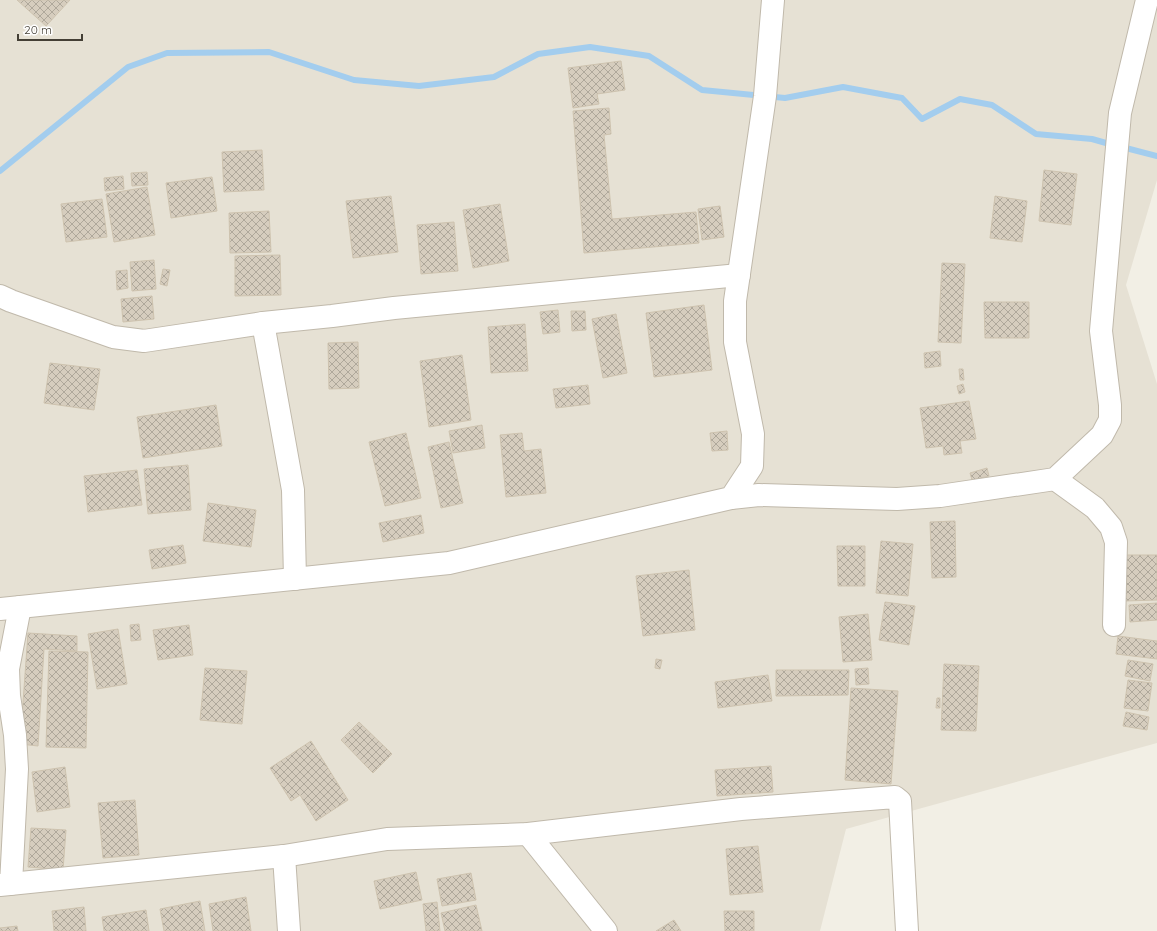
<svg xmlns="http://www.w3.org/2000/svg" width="1157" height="931" font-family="Quicksand,sans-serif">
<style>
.residential{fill:#e6e1d4}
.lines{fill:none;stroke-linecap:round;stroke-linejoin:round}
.stream{stroke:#a3cdee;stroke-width:6}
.building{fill:url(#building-cross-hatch);stroke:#cec3af}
.minor-casing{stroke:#c0b9ab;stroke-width:24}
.minor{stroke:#fff;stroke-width:22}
</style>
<defs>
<pattern id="building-cross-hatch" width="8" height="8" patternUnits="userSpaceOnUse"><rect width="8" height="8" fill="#d6cdbe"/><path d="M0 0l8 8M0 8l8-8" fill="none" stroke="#afa89b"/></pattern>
</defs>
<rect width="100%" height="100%" fill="#f2efe5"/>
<path class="residential" d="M0,0h1157v180l-31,105 31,99v359l-311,86 -26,102h-820z"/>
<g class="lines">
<g class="stream">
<path d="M1122,147l35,9"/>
<path d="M0,171l128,-104 39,-14 102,-1 85,28 65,6 75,-9 44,-23 52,-7 59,9 53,34 83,8 58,-11 59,11 20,21 38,-20 32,6 44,29 56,5 21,6"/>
</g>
</g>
<g class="building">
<path d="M17,0h53l-24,26z"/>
<path d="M621,61l4,29 -28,4 2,10 -26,4 -5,-40z"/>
<path d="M609,108l2,26 -7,1 8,84 84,-7 3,31 -115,10 -11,-142z"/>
<path d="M262,150l2,40 -40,2 -2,-40z"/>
<path d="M1044,170l33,4 -6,51 -32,-4z"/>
<path d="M147,172l1,13 -16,1 -1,-13z"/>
<path d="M123,176l1,13 -19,2 -1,-13z"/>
<path d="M212,177l5,34 -46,7 -5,-35z"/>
<path d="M147,187l8,48 -41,7 -8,-48z"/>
<path d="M391,196l7,56 -45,6 -7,-57z"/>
<path d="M995,196l32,5 -5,41 -32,-4z"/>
<path d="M102,199l5,38 -41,5 -5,-38z"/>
<path d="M500,204l9,57 -36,7 -10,-58z"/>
<path d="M720,206l4,31 -22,3 -4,-31z"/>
<path d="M269,211l2,41 -41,1 -1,-40z"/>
<path d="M454,222l4,49 -37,3 -4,-49z"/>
<path d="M280,255l1,40 -46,1v-40z"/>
<path d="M154,260l2,29 -24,2 -2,-29z"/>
<path d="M942,263l23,1 -4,79 -23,-1z"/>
<path d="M163,269l7,1 -3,16 -7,-2z"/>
<path d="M127,270l1,18 -11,2 -1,-19z"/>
<path d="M152,296l2,23 -31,3 -2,-23z"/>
<path d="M984,302h45v36h-44z"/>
<path d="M704,305l8,65 -58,7 -8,-64z"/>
<path d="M558,310l2,22 -17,2 -3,-22z"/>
<path d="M571,311h14l1,19 -14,1z"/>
<path d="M616,314l11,59 -24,5 -11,-59z"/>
<path d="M525,324l3,47 -37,2 -3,-46z"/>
<path d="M358,342l1,46 -30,1 -1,-46z"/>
<path d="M940,351l1,15 -16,2 -1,-15z"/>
<path d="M462,355l9,65 -42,7 -9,-66z"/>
<path d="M50,363l50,6 -6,41 -50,-7z"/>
<path d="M959,369h4l1,11h-4z"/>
<path d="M963,384l2,8 -6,2 -2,-8z"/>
<path d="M588,385l2,19 -34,4 -3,-19z"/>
<path d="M969,401l7,38 -16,2 2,12 -18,2 -1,-9 -17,2 -6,-40z"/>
<path d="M216,405l6,41 -79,12 -6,-41z"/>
<path d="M482,425l3,23 -32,5 -4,-22z"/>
<path d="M727,431l1,19 -16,1 -2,-18z"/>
<path d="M406,433l15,65 -36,8 -16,-64z"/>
<path d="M522,433l2,18 17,-2 5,44 -40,4 -6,-62z"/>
<path d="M449,442l14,61 -22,5 -13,-61z"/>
<path d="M188,465l3,45 -43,4 -4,-45z"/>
<path d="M987,468l2,8 -17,4 -2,-7z"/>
<path d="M137,470l5,35 -54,7 -4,-36z"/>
<path d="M208,503l48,7 -5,37 -48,-6z"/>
<path d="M421,515l3,18 -41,9 -4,-19z"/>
<path d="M955,521l1,56 -24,1 -2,-56z"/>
<path d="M881,541l32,3 -5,52 -32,-3z"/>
<path d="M183,545l3,18 -34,6 -3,-19z"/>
<path d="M837,546h28v40h-27z"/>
<path d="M1125,555h32v45l-32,1z"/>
<path d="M689,570l6,60 -52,6 -7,-60z"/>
<path d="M885,602l30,4 -6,39 -30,-5z"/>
<path d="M1157,603v17l-27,2 -1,-17z"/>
<path d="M868,614l4,46 -29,2 -4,-45z"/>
<path d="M139,624l2,16 -10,1 -1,-16z"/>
<path d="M189,625l4,30 -35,5 -5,-30z"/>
<path d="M118,629l9,55 -30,5 -9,-55z"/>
<path d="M28,633l49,3v15l-33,-2 -6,97 -18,-2z"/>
<path d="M1118,636l39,5v18l-41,-5z"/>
<path d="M49,651l39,1 -2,96 -40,-1z"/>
<path d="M656,659l6,1 -2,9 -5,-1z"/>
<path d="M1128,660l25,4 -3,17 -25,-5z"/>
<path d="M944,664l35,2 -3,65 -35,-1z"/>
<path d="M205,668l42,3 -5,53 -42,-4z"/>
<path d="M868,668l1,16 -13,1 -1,-16z"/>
<path d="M776,670h73l-1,25 -72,1z"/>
<path d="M768,675l4,26 -54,7 -3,-26z"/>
<path d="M1128,680l24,3 -4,28 -24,-3z"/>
<path d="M851,688l47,3 -7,93 -46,-4z"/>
<path d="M937,698h3v10h-4z"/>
<path d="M1126,712l23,5 -2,13 -24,-4z"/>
<path d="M359,722l33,32 -19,19 -32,-33z"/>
<path d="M311,741l37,59 -32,21 -16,-26 -9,6 -21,-33z"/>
<path d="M771,766l2,26 -56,4 -2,-26z"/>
<path d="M65,767l5,40 -33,5 -5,-40z"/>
<path d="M135,800l4,55 -36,3 -5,-55z"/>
<path d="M31,828l35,2 -3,40 -35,-3z"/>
<path d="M758,846l5,46 -33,3 -4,-46z"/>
<path d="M416,872l6,28 -42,9 -6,-28z"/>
<path d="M471,873l5,27 -34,6 -5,-27z"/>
<path d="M246,897l5,34h-38l-4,-27z"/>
<path d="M200,901l5,30h-41l-4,-22z"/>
<path d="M437,902l3,29h-14l-3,-27z"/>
<path d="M476,905l6,26h-37l-4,-18z"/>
<path d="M84,907l2,24h-32l-2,-20z"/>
<path d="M146,910l3,21h-45l-2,-14z"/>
<path d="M724,911h30v20h-29z"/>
<path d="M674,920l7,11h-25z"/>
<path d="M17,926l1,5h-18v-3z"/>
</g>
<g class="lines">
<defs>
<g id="minor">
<path d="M0,296l11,5 102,36 31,4 119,-18 69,-7 62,-8 345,-33"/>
<path d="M263,323l30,167 2,89"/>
<path d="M1055,479l40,29 16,19 5,15 -2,83"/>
<path d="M731,498l28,-3 138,4 43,-3 115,-17 47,-44 8,-15v-15l-9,-74 19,-218 27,-113"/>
<path d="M0,609l449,-46 282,-65 21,-32 1,-32 -18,-92v-41l30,-205 8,-96"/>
<path d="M528,834l78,97"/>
<path d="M284,856l5,75"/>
<path d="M11,884l6,-115 -2,-34 -6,-39 -1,-27 12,-62"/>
<path d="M0,885l284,-29 103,-17 141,-5 213,-25 154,-12 5,4 7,130"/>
</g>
</defs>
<use href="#minor" class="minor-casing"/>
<use href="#minor" class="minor"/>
</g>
<path d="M18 34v6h64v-6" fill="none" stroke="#443f35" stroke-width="2"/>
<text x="24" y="34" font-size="12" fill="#443f35" stroke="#ffffff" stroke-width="3" paint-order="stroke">20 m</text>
</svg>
